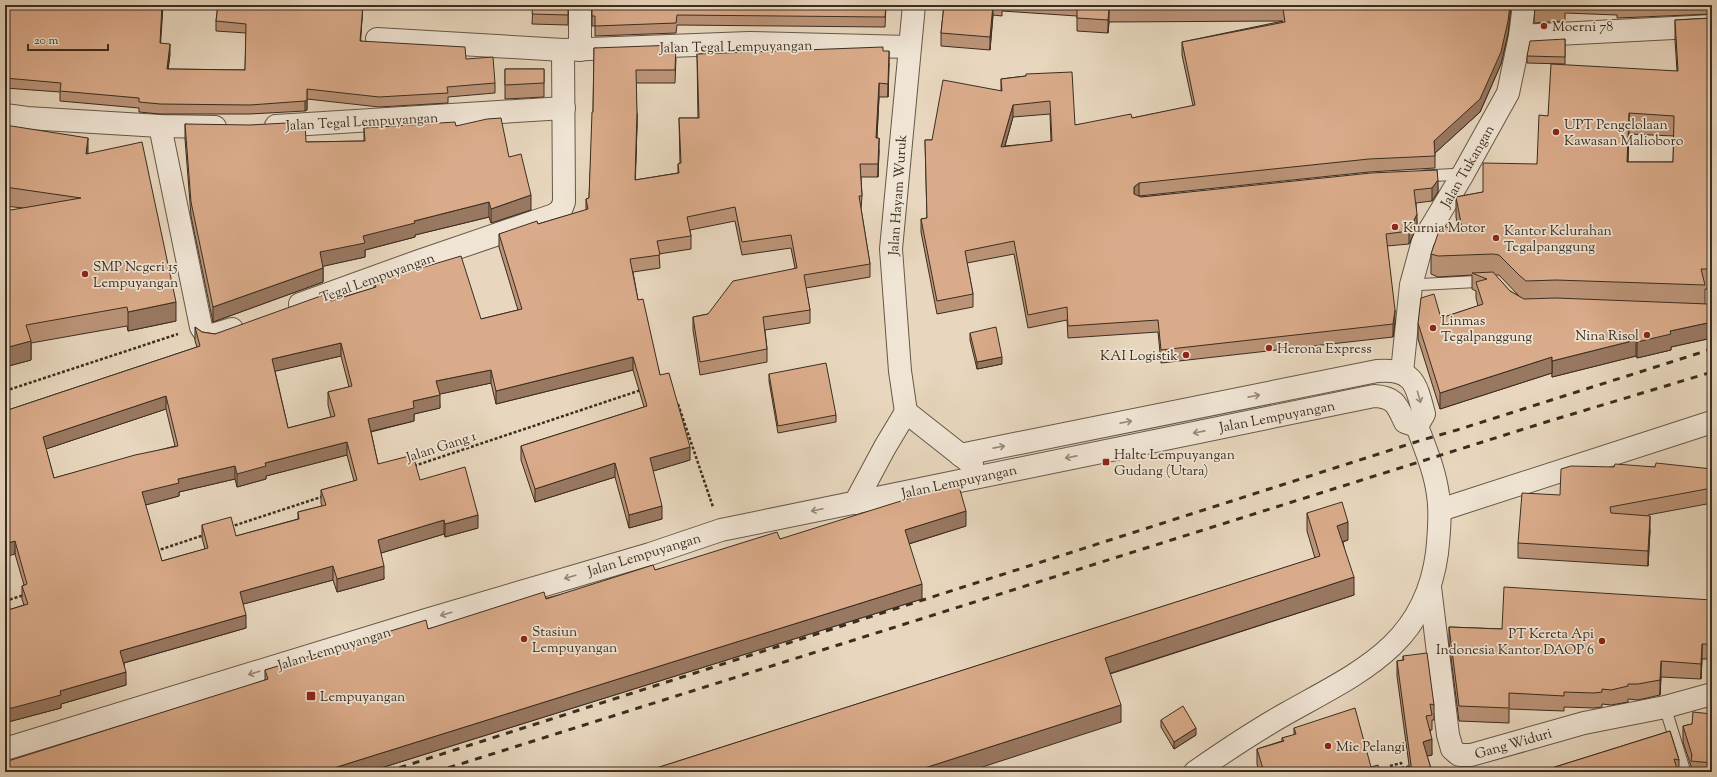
<svg xmlns="http://www.w3.org/2000/svg" width="1717" height="777" font-family="'Sorts Mill Goudy',serif">
<style>
.lines{fill:none;stroke-linecap:round;stroke-linejoin:round}
.service-casing{stroke:#665848;stroke-width:13}
.minor-casing{stroke:#665848;stroke-width:24}
.tertiary-casing{stroke:#665848;stroke-width:24}
.path{stroke:#3b2d20;stroke-width:2.5;stroke-dasharray:3 2;stroke-linecap:butt}
.service{stroke:#f0e5d5;stroke-width:11}
.minor{stroke:#f0e5d5;stroke-width:22}
.tertiary{stroke:#f0e5d5;stroke-width:22}
.rail{stroke:#3b2d20;stroke-width:3;stroke-dasharray:7 7;stroke-linecap:butt}
.wall{fill:#bb9377;stroke:#3b2d20;fill-rule:evenodd}
.shaded-wall{fill:#997861;stroke:#3b2d20}
.building{fill:#daab8a;stroke:#3b2d20;fill-rule:evenodd}
.oneway{stroke:#96897a}
.poi-dot{fill:#8f2418;stroke:#f0e5d5;stroke-width:1.5}
.labels{text-anchor:middle;stroke-width:3.5;stroke-linejoin:round;paint-order:stroke}
.poi-label{font-size:14px;fill:#3b2d20;stroke:#f0e5d5;text-anchor:start}
.street-label{font-size:14px;fill:#3b2d20;stroke:#f0e5d5}
</style>
<rect width="100%" height="100%" fill="#e8d7be"/>
<filter id="stains"><feTurbulence type="fractalNoise" baseFrequency=".005" numOctaves="4"/><feColorMatrix values="0 0 0 0 .2 0 0 0 0 .09 0 0 0 0 .02 0 0 0 .5 -.17"/></filter>
<radialGradient id="worn" r=".72"><stop offset=".6" stop-color="#630" stop-opacity="0"/><stop offset="1" stop-color="#630" stop-opacity=".3"/></radialGradient>
<g class="lines">
<defs>
<g id="service">
<path d="M1424,176l39,-2"/>
<path d="M1411,285l75,-4"/>
<path d="M1665,707l20,65"/>
</g>
<g id="minor">
<path d="M1520,36l192,-10"/>
<path d="M377,39l186,11"/>
<path d="M580,50v-45"/>
<path d="M5,115l22,3 133,8 55,1"/>
<path d="M160,126l41,201 4,6 7,2 20,-6"/>
<path d="M276,126l288,-18"/>
<path d="M300,304l119,-43 135,-46 7,-5 3,-8 -1,-152 186,-7 160,4"/>
<path d="M1440,510l272,-88"/>
<path d="M1430,587l18,148 4,14 7,6h12l113,-32 81,-16 47,-13"/>
</g>
<g id="tertiary">
<path d="M914,5l-23,244 9,122 6,41 66,52"/>
<path d="M1402,372l9,-87 12,-44 40,-67 45,-81 12,-57 4,-31"/>
<path d="M960,455l417,-84c36,-3 39,12 47,43l-7,12"/>
<path d="M855,503l30,-56 21,-35"/>
<path d="M5,749l421,-129 224,-66 71,-24 653,-134c21,1 23,9 31,26l12,4"/>
<path d="M1195,772c30,-21 60,-41 92,-59 73,-41 138,-68 150,-160 2,-19 4,-39 1,-58 -3,-24 -13,-47 -21,-69"/>
</g>
</defs>
<use href="#service" class="service-casing"/>
<use href="#minor" class="minor-casing"/>
<use href="#tertiary" class="tertiary-casing"/>
<g class="path">
<path d="M5,391l173,-57"/>
<path d="M678,404l35,103"/>
<path d="M414,466l227,-76"/>
<path d="M230,527l94,-31"/>
<path d="M156,551l48,-16"/>
<path d="M5,601l19,-6"/>
<path d="M1390,766l11,-3 2,5 8,-2"/>
</g>
<use href="#service" class="service"/>
<use href="#minor" class="minor"/>
<use href="#tertiary" class="tertiary"/>
<g class="rail">
<path d="M386,772l1036,-332 35,-10 255,-81"/>
<path d="M435,772l1111,-350 166,-50"/>
</g>
</g>
<g class="wall">
<path d="M5,5h158l-3,38 10,11 -2,15 77,1 1,-37 -30,-2v-10l2,-16 143,36 105,18 29,24v10l-47,4v6l-69,4 -72,-8v11l-2,1 -55,3h-90l-21,-2v-4l-79,-7v-9l-55,-4z"/>
<path d="M533,5h35v20l-36,-1z"/>
<path d="M592,5h294l-1,22 -208,-2 -1,8 -81,3v-10h-3z"/>
<path d="M944,5h567l-3,29 -7,30 -21,48 -45,41v15l-66,4 -230,24 2,1 296,-27 1,22 -6,9 -16,2 1,24 -8,17 -22,2 8,76 -2,15 -232,26 -3,-31 -90,6 -1,-18 -39,8 -14,-74 -47,9 6,31v13l-36,7 -16,-82v-13l6,-1 -2,-78h7l69,-49v-12l25,-3 49,49 57,-7 61,-12 -11,-51v-13l101,-21 -174,1 -1,11 -31,-2v-15l-75,-5v5l-9,-1 -3,35 -49,-4v-13zM1050,114l1,28 -46,4 8,-29z"/>
<path d="M1535,5h177v9l-95,4v-3l-52,-2v8l-31,2z"/>
<path d="M1712,18v271h-7v15l7,17v17l-41,9v3l-34,8 -1,-2 -84,21v-4l-112,36 -22,-70v-16l23,-5 37,-12 -2,-8v-7l-4,-2v-14l-34,2 -7,-3v-20l28,-23 -3,-14v-20l27,-5 54,-28 11,-48 129,-45 -2,-31v-20zM1629,134l45,2 -1,26h-45zM1495,275h4l20,21 -9,-5z"/>
<path d="M1565,39v25l-38,-1v-7z"/>
<path d="M594,48l82,10 -1,25h-39l1,43 -2,54 43,-7v-9l2,-1 -1,-45h19l-1,-64 186,-3 6,13 -1,33h-9l-2,41 2,13 -1,26h-17l1,19 -1,13 9,55v13l-64,11 4,22v13l-45,7 2,19v13l-67,13 -7,-45v-13l15,-3 87,-46 -4,-20 -49,7 -7,-34 -45,9 1,6v13l-32,5 1,14 -27,4 5,28 22,75 30,85 -37,11 9,48 -33,9 -14,-51 -80,25 -14,-42v-14l123,-39 -11,-37 -137,34 -5,-21 -52,11 1,14 -26,6v7l-43,11 7,32 42,16 58,48 -33,9 -1,-3 -63,19 3,26 -47,13 -4,-12 -90,24 3,24 -122,35 2,22 -65,19v4l-53,14 -3,-11v-100l19,-6 -2,-6v-13l2,-1 -9,-31 -10,-143 192,-64 -2,-6v-14l7,5 13,2 159,-46v-6l107,37 37,-9 -19,-63v-13l39,-10 48,-14v-11l3,-1 4,-86zM341,356l8,31 -21,5v13l3,12 -43,11 -13,-57zM166,409l9,37 -121,32 -8,-29zM347,455l7,26 -33,9v13l1,3 -24,6v7l-62,17 -34,-11v13l3,11 -43,12 -17,-56 34,-9v-4l56,-13 2,8 29,-8v-3z"/>
<path d="M505,69h39v28l-39,2z"/>
<path d="M185,124l121,18 58,-1v-13l92,-2 53,31 22,53 -40,13 -2,-6 -74,18v2l-50,13v7l-42,9v16l-110,40 -22,-106 -6,-77z"/>
<path d="M5,125l83,28 88,168 -48,10 -1,-5 -96,17v17l-26,7 18,-159 -18,-2z"/>
<path d="M970,333l32,31 -25,5 -7,-29z"/>
<path d="M769,374l67,41v7l-58,11 -9,-52z"/>
<path d="M1614,467h41l57,2v34l-64,12 2,16 -2,35 -130,-8v-15l42,-48z"/>
<path d="M1307,513l41,27 -5,2 11,53 -244,79 11,48 -477,50 671,-214 -8,-27z"/>
<path d="M966,526l-57,18 13,55 -554,173h-363l260,-92v-10l163,-41 227,-59 125,-31z"/>
<path d="M1712,600v59h-10l-1,20 -40,-2 -1,18 -22,5 -10,-1v3l-17,3 -9,-1v3l-8,1 -30,-1v4l-55,-2v14l-50,-2 -10,-79v-15l53,2z"/>
<path d="M1403,656l31,49v15h-2v10h-2l2,25 -5,1 5,16h-22l-13,-96v-15l6,-1z"/>
<path d="M1712,714v58h-21v-6l-8,-24v-16l9,-2z"/>
<path d="M1161,720l35,15 -22,14 -13,-22z"/>
<path d="M1294,728l77,39 9,5h-121l-2,-8v-15l25,-8v-3l12,-3z"/>
<path d="M1670,731l9,29v12h-140z"/>
</g>
<g class="shaded-wall">
<path d="M162,5h1l-3,48v-10z"/>
<path d="M363,5l-3,45v-9z"/>
<path d="M993,5v10l-3,35v-13z"/>
<path d="M1510,5h1l-3,29 -7,30 -21,48 -46,42v-13z"/>
<path d="M1109,9v13l-1,11v-13z"/>
<path d="M170,44v10l-3,25v-10z"/>
<path d="M889,51v13l-1,33v-13z"/>
<path d="M879,83v14l-3,54v-13z"/>
<path d="M307,89v21l-2,1v-10z"/>
<path d="M1013,105v12l-12,42v-12z"/>
<path d="M637,113v13l-2,67v-13z"/>
<path d="M1629,113v21l-2,48v-20z"/>
<path d="M88,138v19l-2,-3z"/>
<path d="M879,138v13l-1,26v-13z"/>
<path d="M1438,180v12l-6,9v-13z"/>
<path d="M1139,183v13l-5,4v-13z"/>
<path d="M531,195v15l-40,13v-14z"/>
<path d="M489,202v15l-74,18v2l-50,13v7l-45,10v-15l43,-16 51,-15z"/>
<path d="M1417,214v13l-8,17v-13z"/>
<path d="M323,268v14l-110,40v-15z"/>
<path d="M176,302v19l-48,10v-19z"/>
<path d="M1395,310v12l-2,15v-13z"/>
<path d="M1712,322v16l-41,9v3l-34,8v-16l33,-11z"/>
<path d="M1636,340v16l-84,21v-16z"/>
<path d="M31,341v19l-26,7v-19z"/>
<path d="M341,343v13l-69,16v-13z"/>
<path d="M633,357v13l-137,34v-13z"/>
<path d="M1002,357v7l-25,5v-7z"/>
<path d="M1552,357v16l-112,36v-16z"/>
<path d="M491,370v13l-55,12v-14z"/>
<path d="M440,395v13l-26,6v7l-46,11v-13l45,-18z"/>
<path d="M166,396v13l-123,41v-13z"/>
<path d="M347,442v13l-81,21v3l-29,8v-13l28,-11z"/>
<path d="M690,447v13l-40,12v-14z"/>
<path d="M615,463v14l-80,25v-13z"/>
<path d="M235,466v13l-56,13v4l-37,10v-14l36,-13z"/>
<path d="M662,506v13l-33,9v-13z"/>
<path d="M966,511v15l-61,19v-15z"/>
<path d="M478,515v13l-33,9v-13z"/>
<path d="M1650,516v15l-2,35v-15z"/>
<path d="M444,520v14l-66,20v-14z"/>
<path d="M1348,522v18l-11,3v-17z"/>
<path d="M15,541v13l-10,3v-13z"/>
<path d="M333,566v14l-93,25v-13z"/>
<path d="M384,566v13l-47,13v-13z"/>
<path d="M1354,577v18l-249,80v-17z"/>
<path d="M922,584v15l-554,173h-47z"/>
<path d="M246,615v13l-126,36v-13z"/>
<path d="M1702,644v15l-1,20v-15z"/>
<path d="M1661,661v16l-1,18v-15z"/>
<path d="M126,672v13l-65,19v4l-53,14v-13l52,-18z"/>
<path d="M1121,705v17l-154,50h-55z"/>
<path d="M1196,728v7l-22,14v-7z"/>
<path d="M1432,739v16l-9,2v-15z"/>
</g>
<g class="building">
<path d="M5,5h157l-2,38 10,1 -3,25 78,1 1,-46 -30,-3 2,-16h145l-3,36 105,6 1,12 27,-2 2,26 -48,4 1,6 -69,4 -72,-8v11l-2,1 -55,4 -90,-1 -21,-2v-4l-79,-7 1,-8 -56,-5z"/>
<path d="M533,5h35v10l-36,-1z"/>
<path d="M592,5h294l-1,12 -208,-2 -1,8 -81,3v-10h-3z"/>
<path d="M944,5h49l-3,32 -49,-4z"/>
<path d="M1077,5h433l-2,16 -7,31 -21,47 -46,42 1,15 -66,3 -230,24 -5,4v7l7,3 230,-24 66,-3 1,10 -6,8 -18,2 3,24 -8,17 -23,3 9,76 -2,14 -232,26 -3,-30 -90,6 -1,-19 -39,8 -14,-74 -49,10 8,43 -36,7 -16,-82 6,-1 -2,-78h7l11,-60 59,11 -1,-12 25,-3v-2l46,-2 3,53 56,-11 1,4 63,-13 -13,-63 103,-20 -2,-13h-174l-1,11 -31,-2zM1050,101l2,40 -51,6 12,-42z"/>
<path d="M1535,5h30v3l-31,2z"/>
<path d="M1712,18v251h-11l4,16 -149,-5 -30,1 -7,-6 -20,-20 -6,-1 -55,2 -7,-2 10,-29 22,8 -7,-36 27,-5v-29l54,1 2,-49 9,1 3,-52 127,7 -3,-51zM1629,113l45,3 -1,46h-46z"/>
<path d="M1565,39v18l-38,-1 3,-15z"/>
<path d="M676,45l-1,25h-39l1,43 -2,67 44,-7 -1,-9 3,-1 -2,-45h20l-2,-64 186,-7v4h6l-1,33 -9,-1 -3,55h3l-1,26h-18l2,32h-3l11,68 -66,11 6,35 -47,7 4,32 -67,13 -7,-45 15,-3 25,-33 64,-13 -6,-33 -49,7 -7,-35 -48,10 4,19 -34,5 3,14 -30,4 8,41 5,-1 17,76 9,-2 21,74 -40,11 12,48 -33,9 -14,-52 -80,26 -14,-43 126,-40 -14,-49 -137,34 -5,-21 -55,11 4,14 -27,6 1,7 -46,11 10,45 35,-9 7,25 45,-13 13,48 -33,9 -1,-4 -66,20 6,26 -47,13 -4,-13 -93,26 6,23 -126,36 6,21 -66,19 1,4 -53,14 -3,-11v-87l23,-7 -6,-18 5,-2 -12,-43 -10,3v-133l195,-65 -5,-19 7,5 13,2 114,-41 2,8 45,-14 -2,-5 87,-26 20,63 41,-10 -23,-75 38,-13 1,3 50,-15 -2,-10 3,-1 3,-86h1l1,-64zM341,343l11,43 -24,6 7,24 -47,12 -16,-69zM166,396l12,50 -43,9 -81,23 -11,-41zM347,442l10,38 -36,10 5,15 -28,7 1,7 -63,17 -5,-19 -29,8 6,23 -46,13 -20,-69 37,-9 -1,-4 57,-13 2,8 29,-8 -1,-3z"/>
<path d="M505,69h39v14l-39,2z"/>
<path d="M501,118l8,39 12,-3 10,41 -40,14 -2,-7 -75,19 1,2 -52,13 2,7 -45,9 3,16 -110,39 -22,-105 -6,-78 65,1 55,-3 1,20 59,-1 -1,-13 91,-6 1,4 31,-7z"/>
<path d="M5,125l83,13 -2,16 56,-12 34,160 -48,10 -1,-5 -101,18 5,16 -26,7v-137l76,-13 -76,-11z"/>
<path d="M1493,272l17,19 14,8 32,-1 152,6 4,18 -42,9 1,3 -34,8 -1,-2 -84,21v-4l-112,36 -22,-70 3,-25 13,-4 7,24 42,-14 -7,-22 11,-3 -15,-6z"/>
<path d="M996,327l6,30 -25,5 -7,-29z"/>
<path d="M826,363l10,52 -58,11 -9,-52z"/>
<path d="M1656,463l56,6v19l-102,19 1,6 39,3 -2,35 -130,-8 4,-50 38,2 1,-26 10,-3 43,1 1,-3 40,3z"/>
<path d="M958,483l8,28 -61,19 17,54 -601,188h-316v-10l263,-83 -3,-9 161,-50 2,9 116,-37 2,7 107,-34 2,5 122,-38 3,7z"/>
<path d="M1342,502l6,20 -11,4 17,51 -249,81 16,47 -209,67h-268l676,-216 -13,-43z"/>
<path d="M1504,587l208,13v44h-10l-1,20 -40,-3 -1,19 -22,4h-10v2l-17,4 -9,-1v3l-8,1 -30,-1v4l-55,-3v15l-50,-2 -10,-79 53,2z"/>
<path d="M1427,653l7,52 -4,-1 2,11 -6,1 6,23 -9,3 9,30h-20l-15,-111 7,-1 -1,-4z"/>
<path d="M1183,706l13,22 -22,14 -13,-22z"/>
<path d="M1355,708l16,59 7,-2 2,7h-116l-7,-23 27,-8 -2,-3 14,-4 -2,-6z"/>
<path d="M1693,712l19,2v49l-21,-2 1,-6 -9,-29 9,-2z"/>
<path d="M1670,731l9,29 -5,-1 4,13h-139z"/>
</g>
<defs><path id="oneway-shaft" d="M-6 0H5M1.5-3L5.5 0L1.5 3" fill="none" stroke-width="1.6" stroke-linecap="round" stroke-linejoin="round"/></defs>
<g class="oneway">
<use href="#oneway-shaft" transform="translate(1254 396) rotate(-11)"/>
<use href="#oneway-shaft" transform="translate(1419 397) rotate(74)"/>
<use href="#oneway-shaft" transform="translate(1126 422) rotate(-11)"/>
<use href="#oneway-shaft" transform="translate(1199 432) rotate(169)"/>
<use href="#oneway-shaft" transform="translate(999 447) rotate(-11)"/>
<use href="#oneway-shaft" transform="translate(1071 457) rotate(169)"/>
<use href="#oneway-shaft" transform="translate(817 510) rotate(168)"/>
<use href="#oneway-shaft" transform="translate(570 577) rotate(164)"/>
<use href="#oneway-shaft" transform="translate(446 614) rotate(164)"/>
<use href="#oneway-shaft" transform="translate(254 673) rotate(163)"/>
</g>
<g class="poi-dot">
<circle cx="1544" cy="26" r="4"/>
<circle cx="1556" cy="132" r="4"/>
<circle cx="1395" cy="227" r="4"/>
<circle cx="1496" cy="238" r="4"/>
<circle cx="85" cy="274" r="4"/>
<circle cx="1433" cy="328" r="4"/>
<circle cx="1647" cy="335" r="4"/>
<circle cx="1269" cy="348" r="4"/>
<circle cx="1186" cy="355" r="4"/>
<rect x="1102" y="458" width="8" height="8" rx="2"/>
<circle cx="524" cy="639" r="4"/>
<circle cx="1602" cy="641" r="4"/>
<rect x="306" y="691" width="10" height="10" rx="2"/>
<circle cx="1328" cy="746" r="4"/>
</g>
<g class="labels">
<g class="poi-label">
<text x="1552" y="31">Moerni 78</text>
<text x="1564" y="129">UPT Pengelolaan<tspan x="1564" dy="16">Kawasan Malioboro</tspan></text>
<text x="1403" y="232">Kurnia Motor</text>
<text x="1504" y="235">Kantor Kelurahan<tspan x="1504" dy="16">Tegalpanggung</tspan></text>
<text x="93" y="271">SMP Negeri 15<tspan x="93" dy="16">Lempuyangan</tspan></text>
<text x="1441" y="325">Linmas<tspan x="1441" dy="16">Tegalpanggung</tspan></text>
<text x="1639" y="340" text-anchor="end">Nina Risol</text>
<text x="1277" y="353">Herona Express</text>
<text x="1178" y="360" text-anchor="end">KAI Logistik</text>
<text x="1114" y="459">Halte Lempuyangan<tspan x="1114" dy="16">Gudang (Utara)</tspan></text>
<text x="532" y="636">Stasiun<tspan x="532" dy="16">Lempuyangan</tspan></text>
<text x="1594" y="638" text-anchor="end">PT Kereta Api<tspan x="1594" dy="16">Indonesia Kantor DAOP 6</tspan></text>
<text x="320" y="701">Lempuyangan</text>
<text x="1336" y="751">Mie Pelangi</text>
</g>
<g class="street-label">
<text transform="translate(736 46) rotate(-1)" y="5">Jalan Tegal Lempuyangan</text>
<text transform="translate(362 121) rotate(-3)" y="5">Jalan Tegal Lempuyangan</text>
<text transform="translate(1467 166) rotate(-60)" y="5">Jalan Tukangan</text>
<text transform="translate(897 195) rotate(-86)" y="5">Jalan Hayam Wuruk</text>
<text transform="translate(377 277) rotate(-20)" y="5">Tegal Lempuyangan</text>
<text transform="translate(1277 416) rotate(-11)" y="5">Jalan Lempuyangan</text>
<text transform="translate(441 446) rotate(-18)" y="5">Jalan Gang 1</text>
<text transform="translate(959 481) rotate(-12)" y="5">Jalan Lempuyangan</text>
<text transform="translate(644 554) rotate(-17)" y="5">Jalan Lempuyangan</text>
<text transform="translate(334 648) rotate(-17)" y="5">Jalan Lempuyangan</text>
<text transform="translate(1513 743) rotate(-16)" y="5">Gang Widuri</text>
</g>
</g>
<rect width="1717" height="777" fill="none" stroke="#e8d7be" stroke-width="20"/>
<rect x="6" y="6" width="1705" height="765" fill="none" stroke="#3b2d20" stroke-width="2"/>
<rect x="10" y="10" width="1697" height="757" fill="none" stroke="#3b2d20"/>
<path d="M28 44v6h80v-6" fill="none" stroke="#3b2d20" stroke-width="2"/>
<text x="34" y="44" font-size="12" fill="#3b2d20" stroke="#f0e5d5" stroke-width="3" paint-order="stroke">20 m</text>
<rect width="100%" height="100%" filter="url(#stains)"/>
<rect width="100%" height="100%" fill="url(#worn)"/>
</svg>
